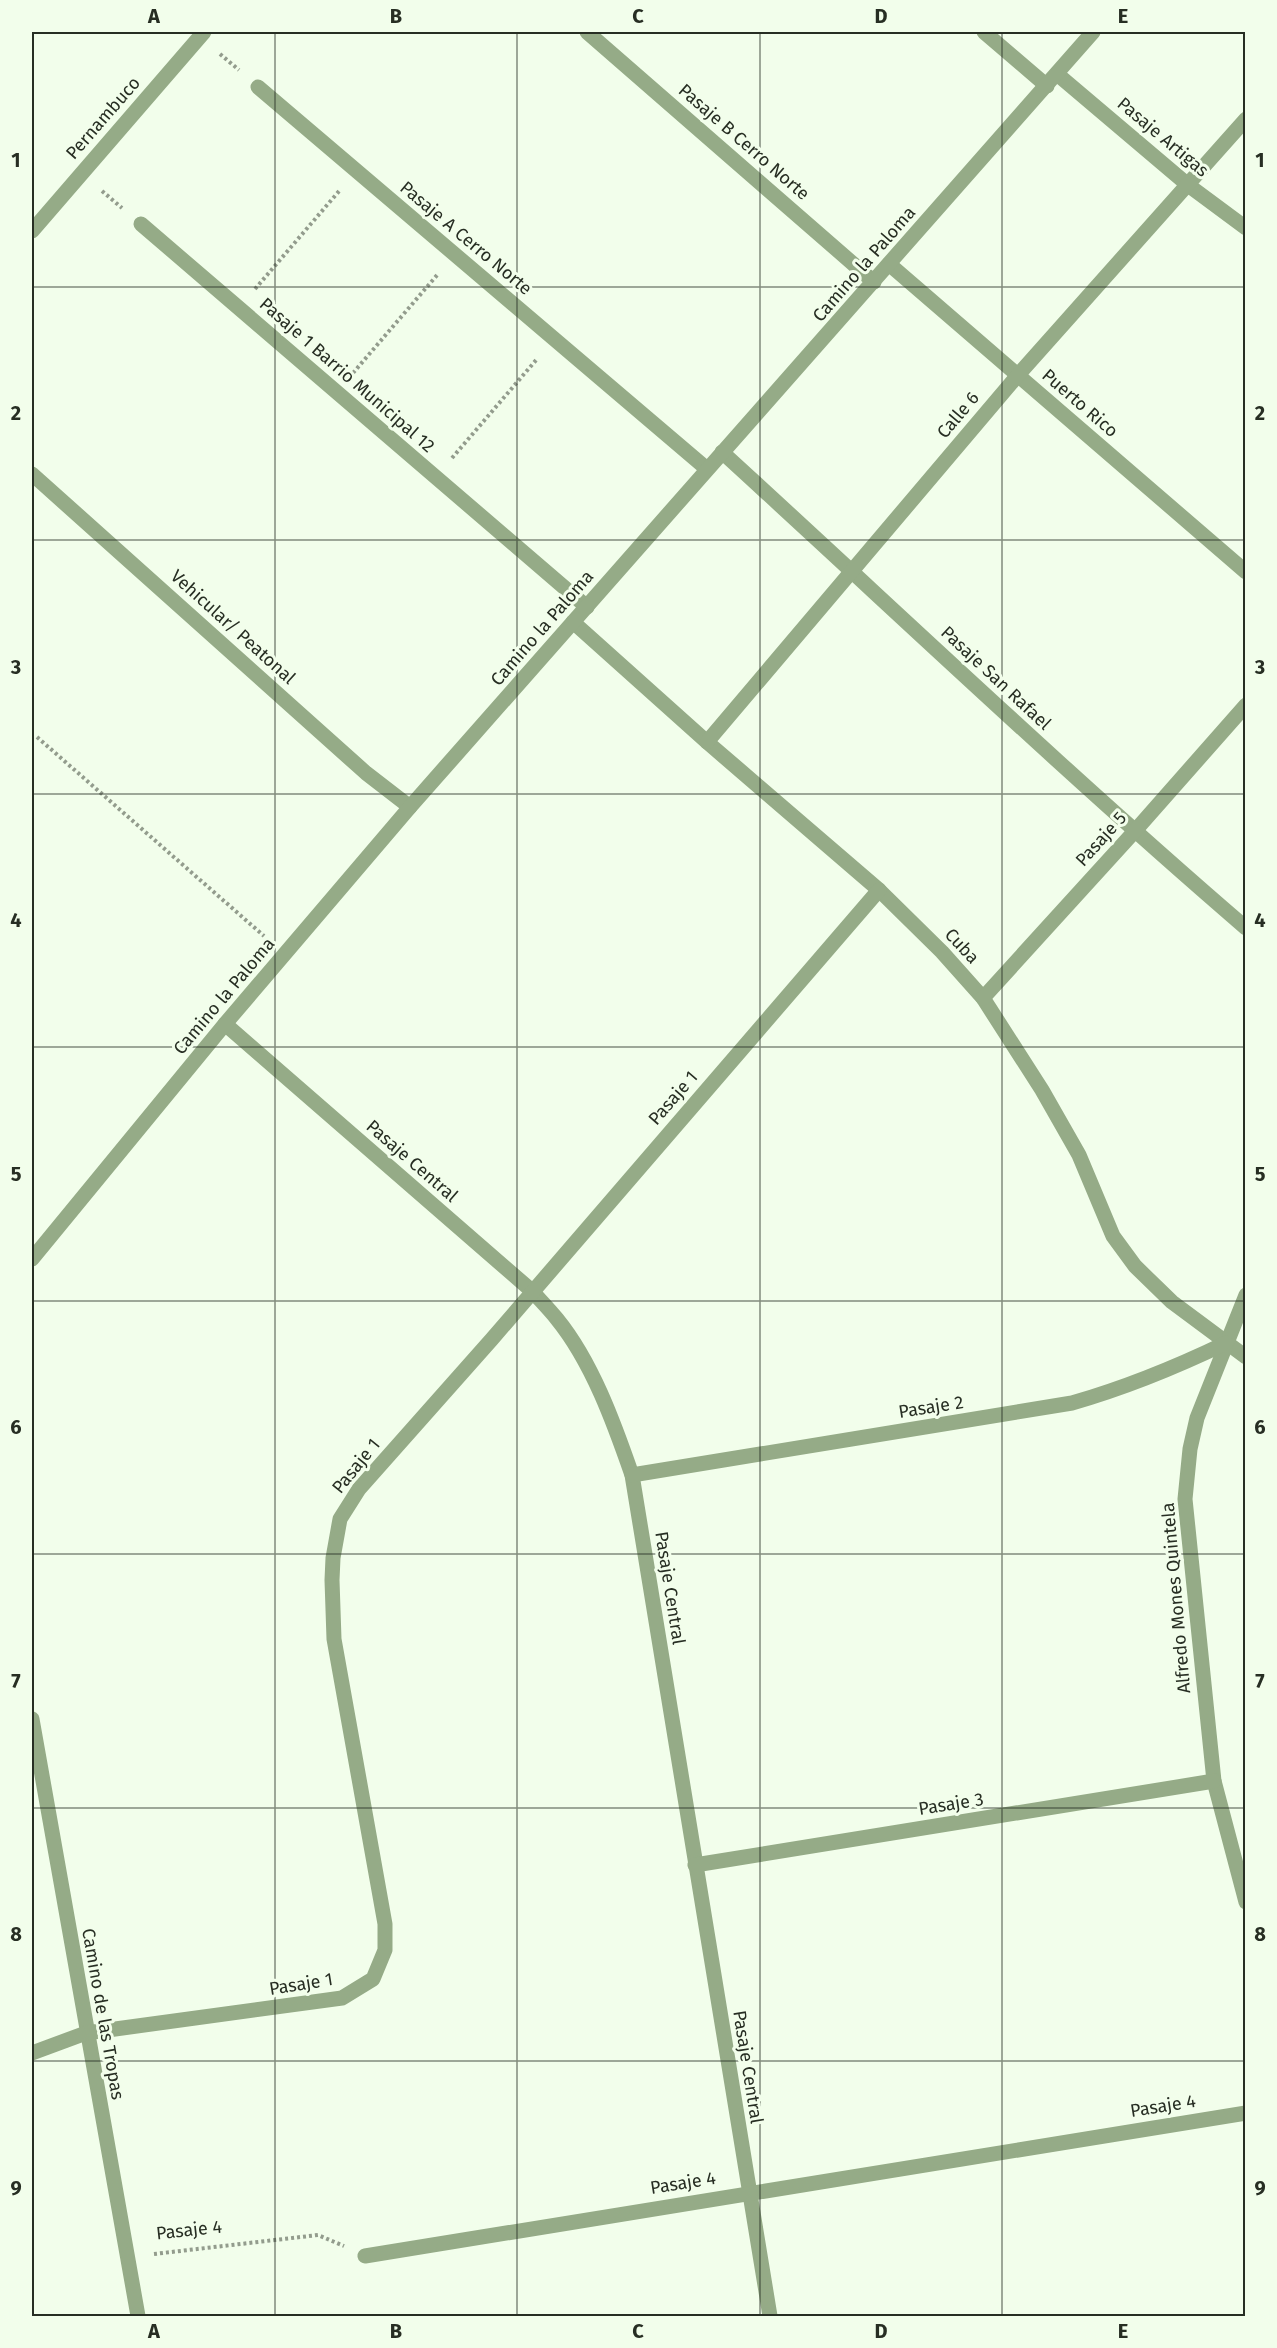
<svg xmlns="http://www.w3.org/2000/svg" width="1277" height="2348" font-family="'Fira Sans',sans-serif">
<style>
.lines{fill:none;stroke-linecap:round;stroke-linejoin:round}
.path{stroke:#939c8d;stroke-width:4;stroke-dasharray:3 3;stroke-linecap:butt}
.service{stroke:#95ab87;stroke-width:15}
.minor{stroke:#95ab87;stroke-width:15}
.grid{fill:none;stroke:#272e23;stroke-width:1.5;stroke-opacity:0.55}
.labels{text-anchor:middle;stroke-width:6;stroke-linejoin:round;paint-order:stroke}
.street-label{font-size:18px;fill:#272e23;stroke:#f2feeb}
.neatline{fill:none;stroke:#272e23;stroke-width:2}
.grid-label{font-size:20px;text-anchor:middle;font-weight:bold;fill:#272e23}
</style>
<rect width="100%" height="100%" fill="#f2feeb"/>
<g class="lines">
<g class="path">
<path d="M220,54l19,16"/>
<path d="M102,191l20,17"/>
<path d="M255,289l85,-99"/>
<path d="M353,373l85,-99"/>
<path d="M452,458l85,-99"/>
<path d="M37,737l227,199"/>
<path d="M154,2254l164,-19 26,11"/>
</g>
<g class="service">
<path d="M587,32l287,250"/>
<path d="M984,32l63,54"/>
<path d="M258,87l449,382"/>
<path d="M141,224l446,383"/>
<path d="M32,474l334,299 44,34"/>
</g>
<g class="minor">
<path d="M1057,74l131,111 58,43"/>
<path d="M32,231l172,-199"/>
<path d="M889,264l357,308"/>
<path d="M722,452c174,159 345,322 524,476"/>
<path d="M573,622l134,120 172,148 63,62 41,46 59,92 37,65 34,81 22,30 37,36 74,55"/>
<path d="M707,742l311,-367 228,-256"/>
<path d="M983,998l151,-166 112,-127"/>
<path d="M225,1024l307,267c8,9 17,18 25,28 35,43 57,104 75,156l138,841"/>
<path d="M32,1259l193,-235 185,-217 683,-775"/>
<path d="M1246,1295l-49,123 -7,31 -5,50 29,282 32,121"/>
<path d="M632,1475l440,-72c56,-16 102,-35 154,-60"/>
<path d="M32,1719l106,597"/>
<path d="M695,1865l519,-84"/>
<path d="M32,2053l54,-20 256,-35 31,-19 12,-29v-26l-51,-285 -2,-59 1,-22 7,-39 19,-30 133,-150 387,-449"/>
<path d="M365,2256l881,-143"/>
</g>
</g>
<path class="grid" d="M275,32v2284M517,32v2284M760,32v2284M1002,32v2284M32,287h1214M32,540h1214M32,794h1214M32,1047h1214M32,1301h1214M32,1554h1214M32,1808h1214M32,2061h1214"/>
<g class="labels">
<g class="street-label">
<text transform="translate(103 118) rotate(-49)" y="6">Pernambuco</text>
<text transform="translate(1163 137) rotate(40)" y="6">Pasaje Artigas</text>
<text transform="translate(744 142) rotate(41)" y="6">Pasaje B Cerro Norte</text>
<text transform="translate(466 238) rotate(40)" y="6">Pasaje A Cerro Norte</text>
<text transform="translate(864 264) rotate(-49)" y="6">Camino la Paloma</text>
<text transform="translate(347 375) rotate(41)" y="6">Pasaje 1 Barrio Municipal 12</text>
<text transform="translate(1080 403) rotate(41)" y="6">Puerto Rico</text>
<text transform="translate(958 415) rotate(-50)" y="6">Calle 6</text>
<text transform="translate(233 627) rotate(42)" y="6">Vehicular/ Peatonal</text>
<text transform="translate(542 628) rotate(-49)" y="6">Camino la Paloma</text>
<text transform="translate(996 678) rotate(43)" y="6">Pasaje San Rafael</text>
<text transform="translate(1101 839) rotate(-48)" y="6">Pasaje 5</text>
<text transform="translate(962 946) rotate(47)" y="6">Cuba</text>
<text transform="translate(224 996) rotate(-50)" y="6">Camino la Paloma</text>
<text transform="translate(673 1098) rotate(-49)" y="6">Pasaje 1</text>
<text transform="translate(412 1161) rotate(41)" y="6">Pasaje Central</text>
<text transform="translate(931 1407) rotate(-9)" y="6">Pasaje 2</text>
<text transform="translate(356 1466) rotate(-51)" y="6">Pasaje 1</text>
<text transform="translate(670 1588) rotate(81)" y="6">Pasaje Central</text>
<text transform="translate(1176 1598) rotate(-95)" y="6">Alfredo Mones Quintela</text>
<text transform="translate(951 1804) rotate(-9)" y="6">Pasaje 3</text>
<text transform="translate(301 1984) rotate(-9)" y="6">Pasaje 1</text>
<text transform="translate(103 2014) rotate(80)" y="6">Camino de las Tropas</text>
<text transform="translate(748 2067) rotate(81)" y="6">Pasaje Central</text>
<text transform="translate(1163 2106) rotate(-9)" y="6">Pasaje 4</text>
<text transform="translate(683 2183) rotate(-9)" y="6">Pasaje 4</text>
<text transform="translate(189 2230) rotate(-6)" y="6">Pasaje 4</text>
</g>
</g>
<rect width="1277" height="2348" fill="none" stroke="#f2feeb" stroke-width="66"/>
<rect x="33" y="33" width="1211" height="2282" class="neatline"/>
<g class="grid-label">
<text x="154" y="23">A</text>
<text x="396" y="23">B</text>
<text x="638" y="23">C</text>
<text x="881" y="23">D</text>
<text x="1123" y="23">E</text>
<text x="16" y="167">1</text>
<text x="1260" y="167">1</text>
<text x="16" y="420">2</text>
<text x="1260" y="420">2</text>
<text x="16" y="674">3</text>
<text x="1260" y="674">3</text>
<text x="16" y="927">4</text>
<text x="1260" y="927">4</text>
<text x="16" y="1181">5</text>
<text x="1260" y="1181">5</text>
<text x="16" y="1434">6</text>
<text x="1260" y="1434">6</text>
<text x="16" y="1688">7</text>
<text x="1260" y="1688">7</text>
<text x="16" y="1941">8</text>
<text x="1260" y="1941">8</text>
<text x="16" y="2195">9</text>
<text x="1260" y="2195">9</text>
<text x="154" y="2338">A</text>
<text x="396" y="2338">B</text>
<text x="638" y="2338">C</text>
<text x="881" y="2338">D</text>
<text x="1123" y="2338">E</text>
</g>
</svg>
